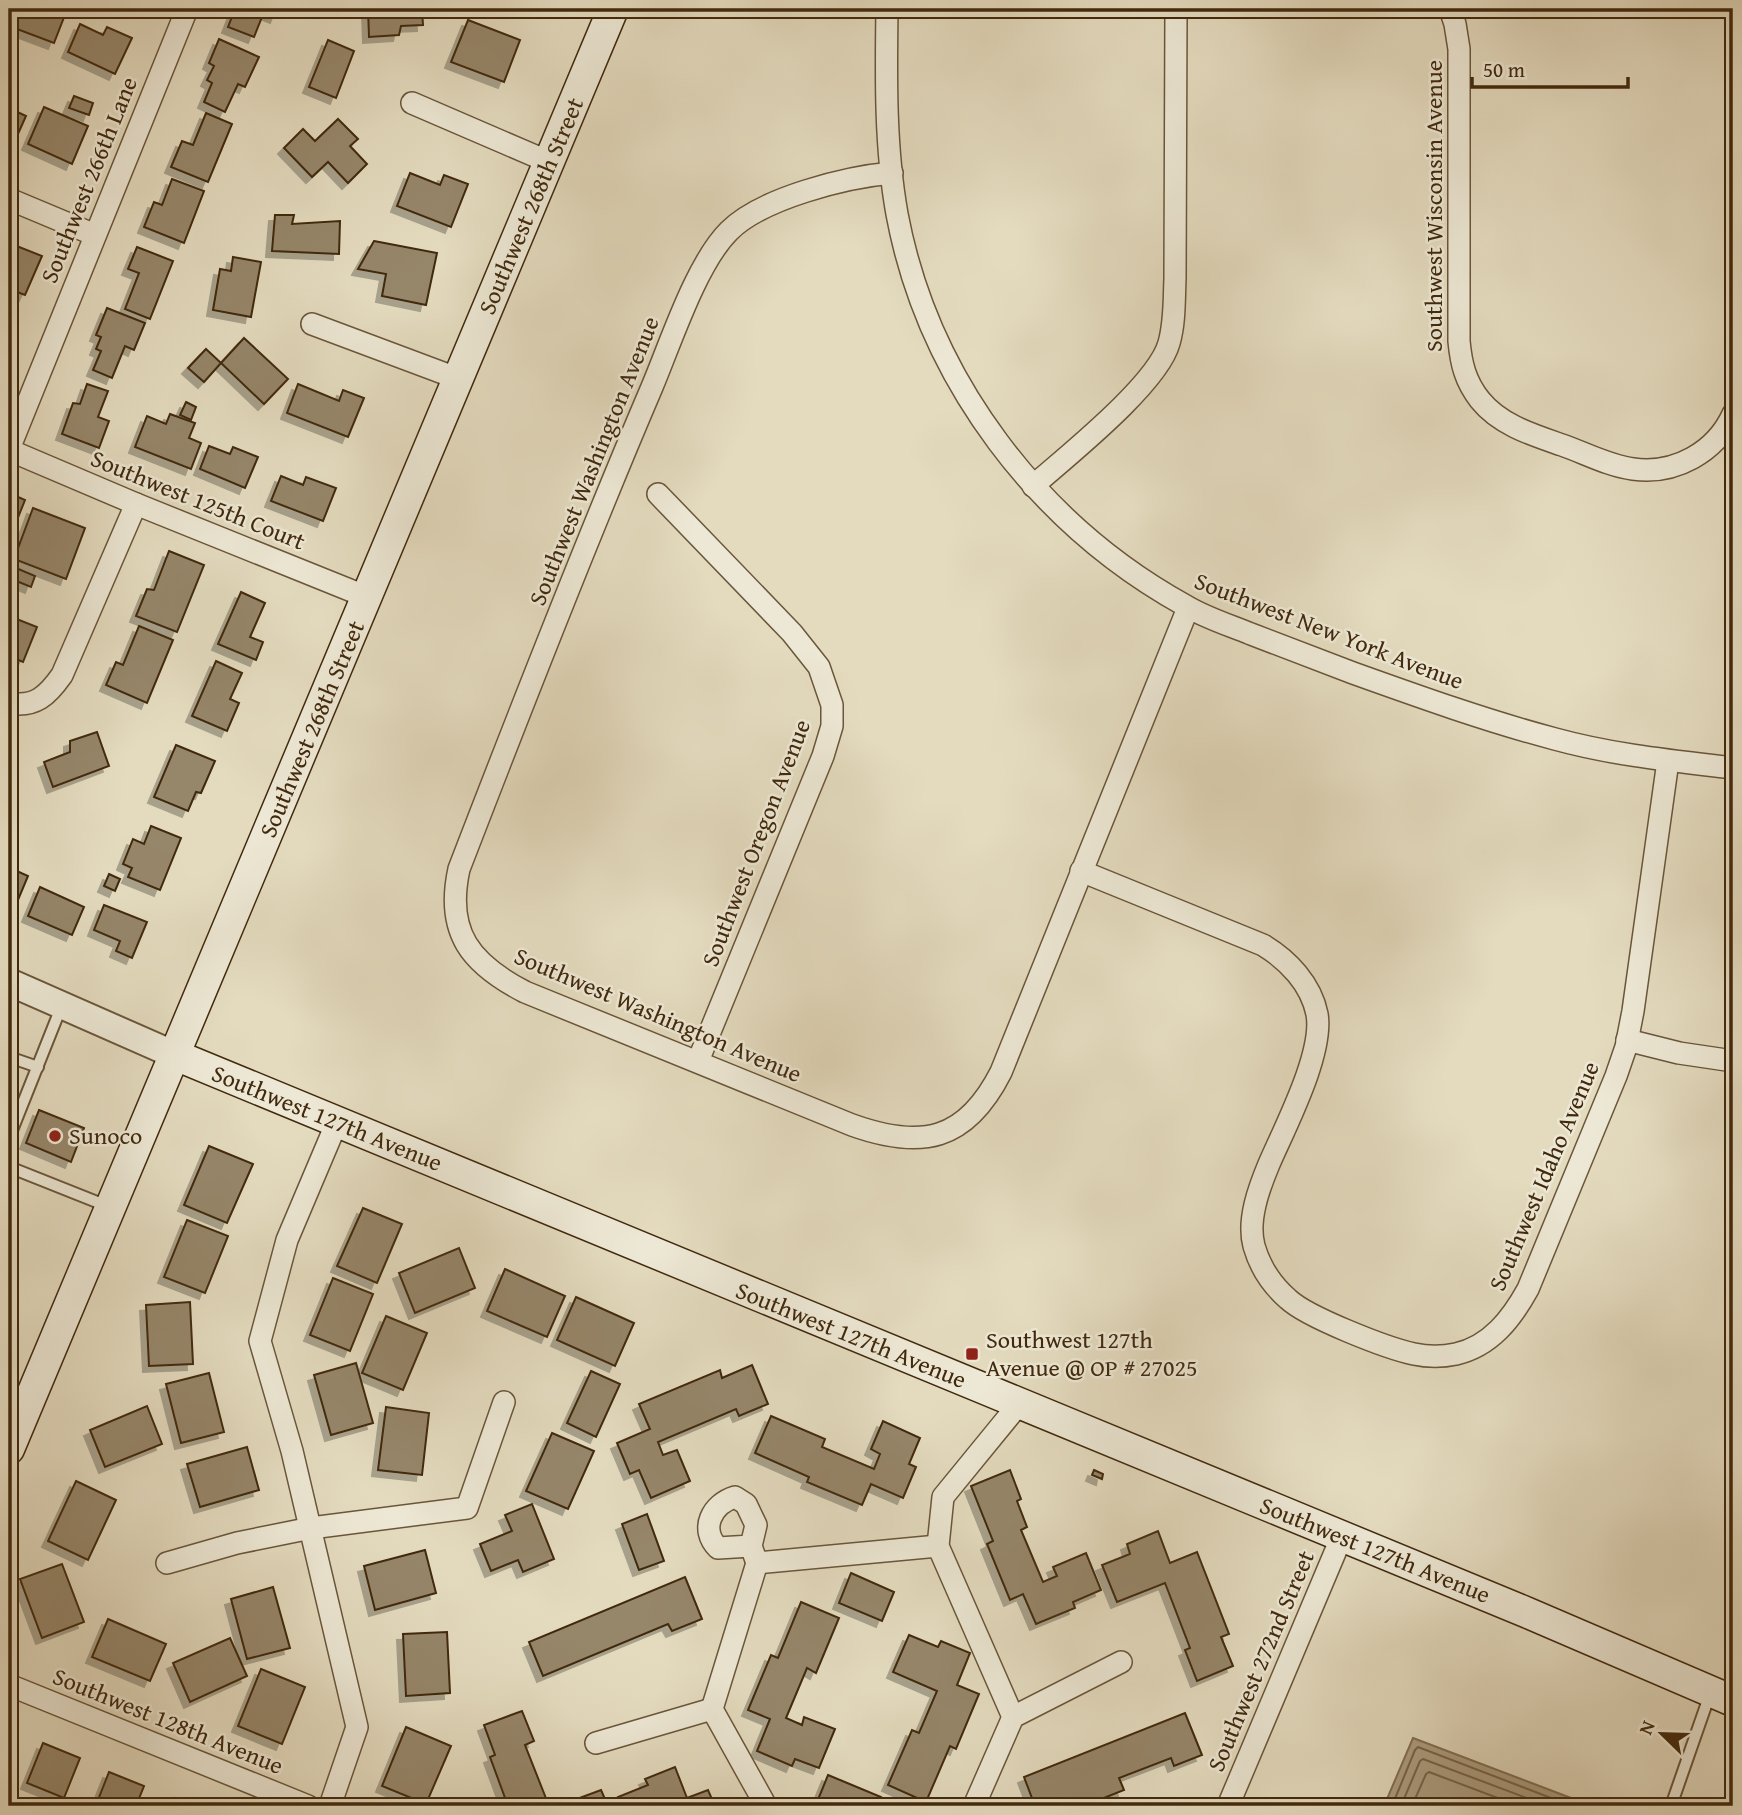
<svg xmlns="http://www.w3.org/2000/svg" width="1742" height="1815" font-family="'Gentium Book Plus',serif">
<style>
.water{fill:#ad9e82;stroke:#826f53;stroke-width:2}
.lines{fill:none;stroke-linecap:round;stroke-linejoin:round}
.shore{stroke:#776448;stroke-width:2}
.building{fill:#96866a;stroke:#41290d;stroke-width:2;filter:url(#shadow)}
.service-casing{stroke:#6a563a;stroke-width:14}
.minor-casing{stroke:#6a563a;stroke-width:24}
.tertiary-casing{stroke:#6a563a;stroke-width:30}
.secondary-casing{stroke:#41290d;stroke-width:33}
.service{stroke:#ede8d5;stroke-width:10}
.minor{stroke:#ede8d5;stroke-width:21}
.tertiary{stroke:#ede8d5;stroke-width:26}
.secondary{stroke:#ede8d5;stroke-width:30}
.poi-dot{fill:#8f2418;stroke:#ede8d5;stroke-width:2.5}
.labels{text-anchor:middle;stroke-width:5;stroke-linejoin:round;paint-order:stroke}
.street-label{font-size:24px;fill:#41290d;stroke:#ede8d5}
.poi-label{font-size:24px;fill:#41290d;stroke:#ede8d5;text-anchor:start}
</style>
<defs>
<filter id="shadow"><feDropShadow dx="-6" dy="6" stdDeviation="0" flood-color="#0004"/></filter>
</defs>
<rect width="100%" height="100%" fill="#e4dbbf"/>
<filter id="stains"><feTurbulence type="fractalNoise" baseFrequency=".00286" numOctaves="4"/><feColorMatrix values="0 0 0 0 .2 0 0 0 0 .09 0 0 0 0 .02 0 0 0 .5 -.17"/></filter>
<radialGradient id="worn" r=".72"><stop offset=".6" stop-color="#630" stop-opacity="0"/><stop offset="1" stop-color="#630" stop-opacity=".3"/></radialGradient>
<path class="water" d="M1413,1738l179,68h-208z"/>
<g class="lines">
<g class="shore">
<path d="M1392,1806l23,-56 3,-3 154,59"/>
<path d="M1401,1806l19,-45 3,-2 125,47"/>
<path d="M1412,1806l14,-32 3,-2 90,34"/>
</g>
</g>
<g class="building">
<path d="M9,9h48l9,3 -12,31 -45,-17z"/>
<path d="M235,9h44l-3,8 -12,-5 -10,25 -26,-10z"/>
<path d="M368,9h54l1,16 -22,1 -2,9 -30,2z"/>
<path d="M468,20l52,20 -16,42 -53,-20z"/>
<path d="M80,24l23,11 4,-8 25,11 -17,36 -47,-22z"/>
<path d="M219,39l40,18 -14,30 -7,-3 -13,28 -21,-10 8,-19 -5,-3 7,-14 -5,-3z"/>
<path d="M328,40l26,11 -18,47 -27,-11z"/>
<path d="M74,96l19,7 -4,12 -20,-7z"/>
<path d="M44,107l44,19 -16,38 -44,-20z"/>
<path d="M9,108l17,8 -12,27 -5,-2z"/>
<path d="M206,113l26,11 -24,58 -37,-15 11,-26 11,4z"/>
<path d="M338,119l20,20 -8,7 17,18 -19,19 -20,-21 -16,15 -28,-29 19,-19 12,12z"/>
<path d="M410,173l30,12 4,-10 24,9 -17,43 -54,-21z"/>
<path d="M172,179l32,12 -20,52 -40,-16 10,-25 8,3z"/>
<path d="M275,215h19l-2,9 48,-3 -1,33 -67,-3z"/>
<path d="M374,241l63,12 -11,52 -44,-9 4,-22 -28,-5z"/>
<path d="M9,243l33,13 -17,39 -16,-6z"/>
<path d="M137,247l36,14 -23,58 -25,-10 14,-36 -11,-4z"/>
<path d="M233,257l28,5 -10,55 -38,-7 7,-41 11,2z"/>
<path d="M107,308l38,15 -11,27 -9,-4 -13,32 -19,-8 8,-19 -5,-2 5,-12 -5,-2z"/>
<path d="M244,338l44,41 -24,25 -43,-41z"/>
<path d="M206,349l15,14 -17,19 -16,-14z"/>
<path d="M87,384l21,7 -10,26 11,4 -10,27 -37,-14 11,-31 7,1z"/>
<path d="M298,384l41,17 4,-11 21,8 -16,39 -61,-24z"/>
<path d="M186,402l10,5 -5,13 -11,-5z"/>
<path d="M170,414l25,9 -6,15 12,5 -10,26 -56,-22 12,-31 19,8z"/>
<path d="M209,446l21,8 3,-7 25,10 -13,31 -45,-19z"/>
<path d="M281,476l22,9 3,-8 30,11 -13,33 -52,-20z"/>
<path d="M9,493l16,7 -16,40z"/>
<path d="M33,508l52,20 -19,51 -52,-20z"/>
<path d="M169,551l35,14 -27,67 -41,-16 11,-27 7,1z"/>
<path d="M9,565l26,11 -4,11 -22,-9z"/>
<path d="M241,592l24,11 -15,34 13,5 -7,18 -38,-16z"/>
<path d="M9,616l28,11 -14,35 -14,-6z"/>
<path d="M139,626l34,14 -26,63 -41,-18 10,-23 7,3z"/>
<path d="M216,661l26,12 -12,26 9,4 -12,28 -35,-15z"/>
<path d="M97,732l12,34 -56,21 -9,-25 26,-10v-11z"/>
<path d="M176,745l39,16 -14,32 -5,-1 -8,19 -34,-14z"/>
<path d="M151,826l30,12 -21,52 -32,-13 4,-9 -9,-4 10,-25 11,5z"/>
<path d="M9,848l8,4 -7,16 18,8 -10,24 -9,-4z"/>
<path d="M109,874l11,5 -5,12 -11,-5z"/>
<path d="M40,887l44,20 -12,28 -44,-19z"/>
<path d="M104,905l43,17 -15,36 -16,-7 4,-10 -26,-11z"/>
<path d="M39,1110l45,18 -13,34 -45,-19z"/>
<path d="M209,1146l44,18 -26,59 -43,-18z"/>
<path d="M363,1208l39,16 -25,59 -40,-17z"/>
<path d="M187,1220l41,16 -23,57 -41,-16z"/>
<path d="M459,1248l16,40 -60,25 -16,-40z"/>
<path d="M505,1269l60,27 -18,41 -60,-26z"/>
<path d="M333,1278l40,16 -23,57 -40,-16z"/>
<path d="M576,1297l58,26 -19,43 -58,-26z"/>
<path d="M190,1302l3,62 -44,2 -3,-61z"/>
<path d="M386,1316l41,17 -24,57 -41,-17z"/>
<path d="M356,1363l17,60 -42,12 -17,-60z"/>
<path d="M752,1365l16,39 -29,12 -3,-7 -78,33 5,13 14,-5 13,31 -39,17 -12,-28 -9,4 -13,-31 33,-14 -11,-25 81,-34 2,8z"/>
<path d="M591,1371l29,13 -24,53 -29,-14z"/>
<path d="M209,1373l15,59 -43,11 -15,-59z"/>
<path d="M147,1406l15,38 -57,23 -15,-37z"/>
<path d="M386,1407l43,6 -7,62 -44,-5z"/>
<path d="M771,1416l54,23 -3,8 52,22 6,-15 -9,-5 12,-28 37,17 -11,26 7,3 -13,31 -32,-14 -9,21 -55,-23 2,-5 -54,-24z"/>
<path d="M552,1433l42,18 -26,58 -42,-18z"/>
<path d="M247,1447l12,43 -59,17 -13,-43z"/>
<path d="M1010,1470l11,29 -4,2 10,26 -6,3 22,52 14,-6 -4,-9 33,-14 15,37 -28,12 2,6 -39,16 -13,-30 -13,6 -23,-56 6,-3 -22,-55z"/>
<path d="M1094,1470l9,4 -1,5 -10,-4z"/>
<path d="M76,1481l40,19 -28,60 -40,-19z"/>
<path d="M532,1504l22,55 -31,13 -5,-12 -27,11 -11,-27 32,-13 -7,-16z"/>
<path d="M647,1514l17,47 -25,9 -17,-46z"/>
<path d="M1158,1531l12,32 27,-11 32,82 -8,3 12,29 -36,15 -12,-31 5,-2 -25,-65 -48,19 -15,-37 28,-11 -3,-10z"/>
<path d="M425,1550l11,43 -61,17 -11,-44z"/>
<path d="M62,1564l22,58 -42,16 -22,-59z"/>
<path d="M851,1573l43,19 -12,29 -43,-18z"/>
<path d="M685,1577l17,42 -30,12 -4,-7 -125,52 -14,-34z"/>
<path d="M273,1587l17,61 -43,11 -16,-60z"/>
<path d="M801,1602l38,16 -23,55 -9,-5 -21,50 16,7 2,-8 31,12 -16,39 -24,-9 -3,7 -35,-15 13,-32 -22,-9 23,-55 7,3z"/>
<path d="M108,1619l58,25 -16,37 -58,-24z"/>
<path d="M447,1632l3,61 -44,3 -3,-62z"/>
<path d="M909,1635l29,12 3,-6 29,12 -13,32 22,9 -23,55 -6,-3 -24,56 -38,-17 24,-55 7,3 18,-42 -44,-19z"/>
<path d="M230,1638l17,38 -57,26 -17,-39z"/>
<path d="M261,1669l44,18 -23,57 -44,-18z"/>
<path d="M522,1711l12,30 -9,4 24,61h-41l-18,-49 5,-2 -11,-30z"/>
<path d="M1185,1713l17,42 -28,11 -3,-8 -52,20 5,12 -40,16h-49l-11,-29z"/>
<path d="M406,1727l45,19 -25,58 -44,-18z"/>
<path d="M43,1743l37,15 -16,40 -37,-15z"/>
<path d="M675,1767l12,31 21,-8 7,16h-93l-4,-9 30,-12 -3,-6z"/>
<path d="M109,1772l35,14 -8,20h-23l-15,-6z"/>
<path d="M828,1775l53,22 -4,9h-51l-9,-4z"/>
<path d="M601,1790l7,16h-50z"/>
<path d="M175,1798l20,8h-23z"/>
</g>
<g class="lines">
<defs>
<g id="service">
<path d="M9,1057l29,10"/>
<path d="M9,1138l53,-133"/>
<path d="M9,1167l98,39"/>
<path d="M1671,1806l39,-112"/>
</g>
<g id="minor">
<path d="M887,9c-1,68 -2,138 10,205 31,166 142,311 289,392 20,12 43,19 65,28 34,13 68,26 102,39 67,24 134,48 202,66 58,16 119,22 178,29"/>
<path d="M1450,9l5,15 4,25v292c2,22 6,40 21,59 20,25 53,35 82,45 23,8 47,21 71,24 42,6 83,-17 100,-55"/>
<path d="M412,103l137,59"/>
<path d="M892,173c-46,4 -130,25 -163,58 -33,33 -58,111 -77,156 -68,159 -131,321 -193,482 -14,64 12,95 66,123l327,133c70,25 114,16 149,-53l187,-464"/>
<path d="M9,199l86,36"/>
<path d="M312,324l147,55"/>
<path d="M9,449l178,-440"/>
<path d="M9,450l127,54 231,93"/>
<path d="M1033,486c34,-30 125,-102 136,-143 6,-21 5,-43 6,-64l1,-270"/>
<path d="M658,494l134,139 27,34 13,38v21l-9,30 -125,305"/>
<path d="M9,703c26,5 39,-8 53,-28l74,-171"/>
<path d="M1081,871l182,74c25,15 48,39 54,69 7,39 -32,113 -48,150 -10,24 -22,56 -15,82 6,21 18,39 34,53 19,18 98,49 126,55 14,3 28,3 42,0 35,-8 56,-36 72,-65l88,-213 10,-29 7,-36 35,-250"/>
<path d="M1627,1040l52,13 54,8"/>
<path d="M751,1546l-33,2c-19,-19 -6,-44 17,-51l11,7 10,21 -5,21 6,17 181,-17"/>
<path d="M167,1563l70,-20 74,-15 156,-20 37,-106"/>
<path d="M757,1563l-45,146 54,97"/>
<path d="M9,1685l299,121"/>
<path d="M1013,1717l-75,-171 5,-49 76,-93"/>
<path d="M596,1743l116,-34"/>
<path d="M330,1806l27,-79 -65,-276 -32,-110 27,-101 50,-118"/>
<path d="M974,1806l39,-89 108,-55"/>
<path d="M1228,1806l114,-270"/>
</g>
<path id="tertiary" d="M9,982l166,73"/>
<g id="secondary">
<path d="M175,1055l1353,558 205,88"/>
<path d="M9,1449l604,-1440"/>
</g>
</defs>
<use href="#service" class="service-casing"/>
<use href="#minor" class="minor-casing"/>
<use href="#tertiary" class="tertiary-casing"/>
<use href="#secondary" class="secondary-casing"/>
<use href="#service" class="service"/>
<use href="#minor" class="minor"/>
<use href="#tertiary" class="tertiary"/>
<use href="#secondary" class="secondary"/>
</g>
<g class="poi-dot">
<circle cx="55" cy="1136" r="7"/>
<rect x="965" y="1347" width="14" height="14" rx="3.5"/>
</g>
<g class="labels">
<g class="street-label">
<text transform="translate(89 180) rotate(-68)" y="8">Southwest 266th Lane</text>
<text transform="translate(531 206) rotate(-67)" y="8">Southwest 268th Street</text>
<text transform="translate(1434 206) rotate(-90)" y="8">Southwest Wisconsin Avenue</text>
<text transform="translate(594 461) rotate(-68)" y="8">Southwest Washington Avenue</text>
<text transform="translate(198 500) rotate(22)" y="8">Southwest 125th Court</text>
<text transform="translate(1329 631) rotate(21)" y="8">Southwest New York Avenue</text>
<text transform="translate(312 729) rotate(-67)" y="8">Southwest 268th Street</text>
<text transform="translate(756 843) rotate(-69)" y="8">Southwest Oregon Avenue</text>
<text transform="translate(658 1015) rotate(23)" y="8">Southwest Washington Avenue</text>
<text transform="translate(327 1118) rotate(22)" y="8">Southwest 127th Avenue</text>
<text transform="translate(1544 1176) rotate(-67)" y="8">Southwest Idaho Avenue</text>
<text transform="translate(851 1335) rotate(22)" y="8">Southwest 127th Avenue</text>
<text transform="translate(1375 1550) rotate(22)" y="8">Southwest 127th Avenue</text>
<text transform="translate(1261 1661) rotate(-67)" y="8">Southwest 272nd Street</text>
<text transform="translate(168 1721) rotate(22)" y="8">Southwest 128th Avenue</text>
</g>
<g class="poi-label">
<text x="69" y="1144">Sunoco</text>
<text x="986" y="1348">Southwest 127th<tspan x="986" dy="28">Avenue @ OP # 27025</tspan></text>
</g>
</g>
<rect width="1742" height="1815" fill="none" stroke="#e4dbbf" stroke-width="35"/>
<rect x="10" y="10" width="1721" height="1794" fill="none" stroke="#41290d" stroke-width="3.5"/>
<rect x="18" y="18" width="1707" height="1780" fill="none" stroke="#41290d" stroke-width="2"/>
<g transform="translate(1662 1734) rotate(293)" stroke="#ede8d5" stroke-width="5" paint-order="stroke">
<path d="M0-5L12 26L0 18L-12 26Z" fill="#41290d"/>
<text y="-10" font-size="19" font-weight="bold" text-anchor="middle" fill="#41290d">N</text>
</g>
<path d="M1472 77v10h156v-10" fill="none" stroke="#41290d" stroke-width="3.5"/>
<text x="1483" y="77" font-size="21" fill="#41290d" stroke="#ede8d5" stroke-width="5" paint-order="stroke">50 m</text>
<rect width="100%" height="100%" filter="url(#stains)"/>
<rect width="100%" height="100%" fill="url(#worn)"/>
</svg>
